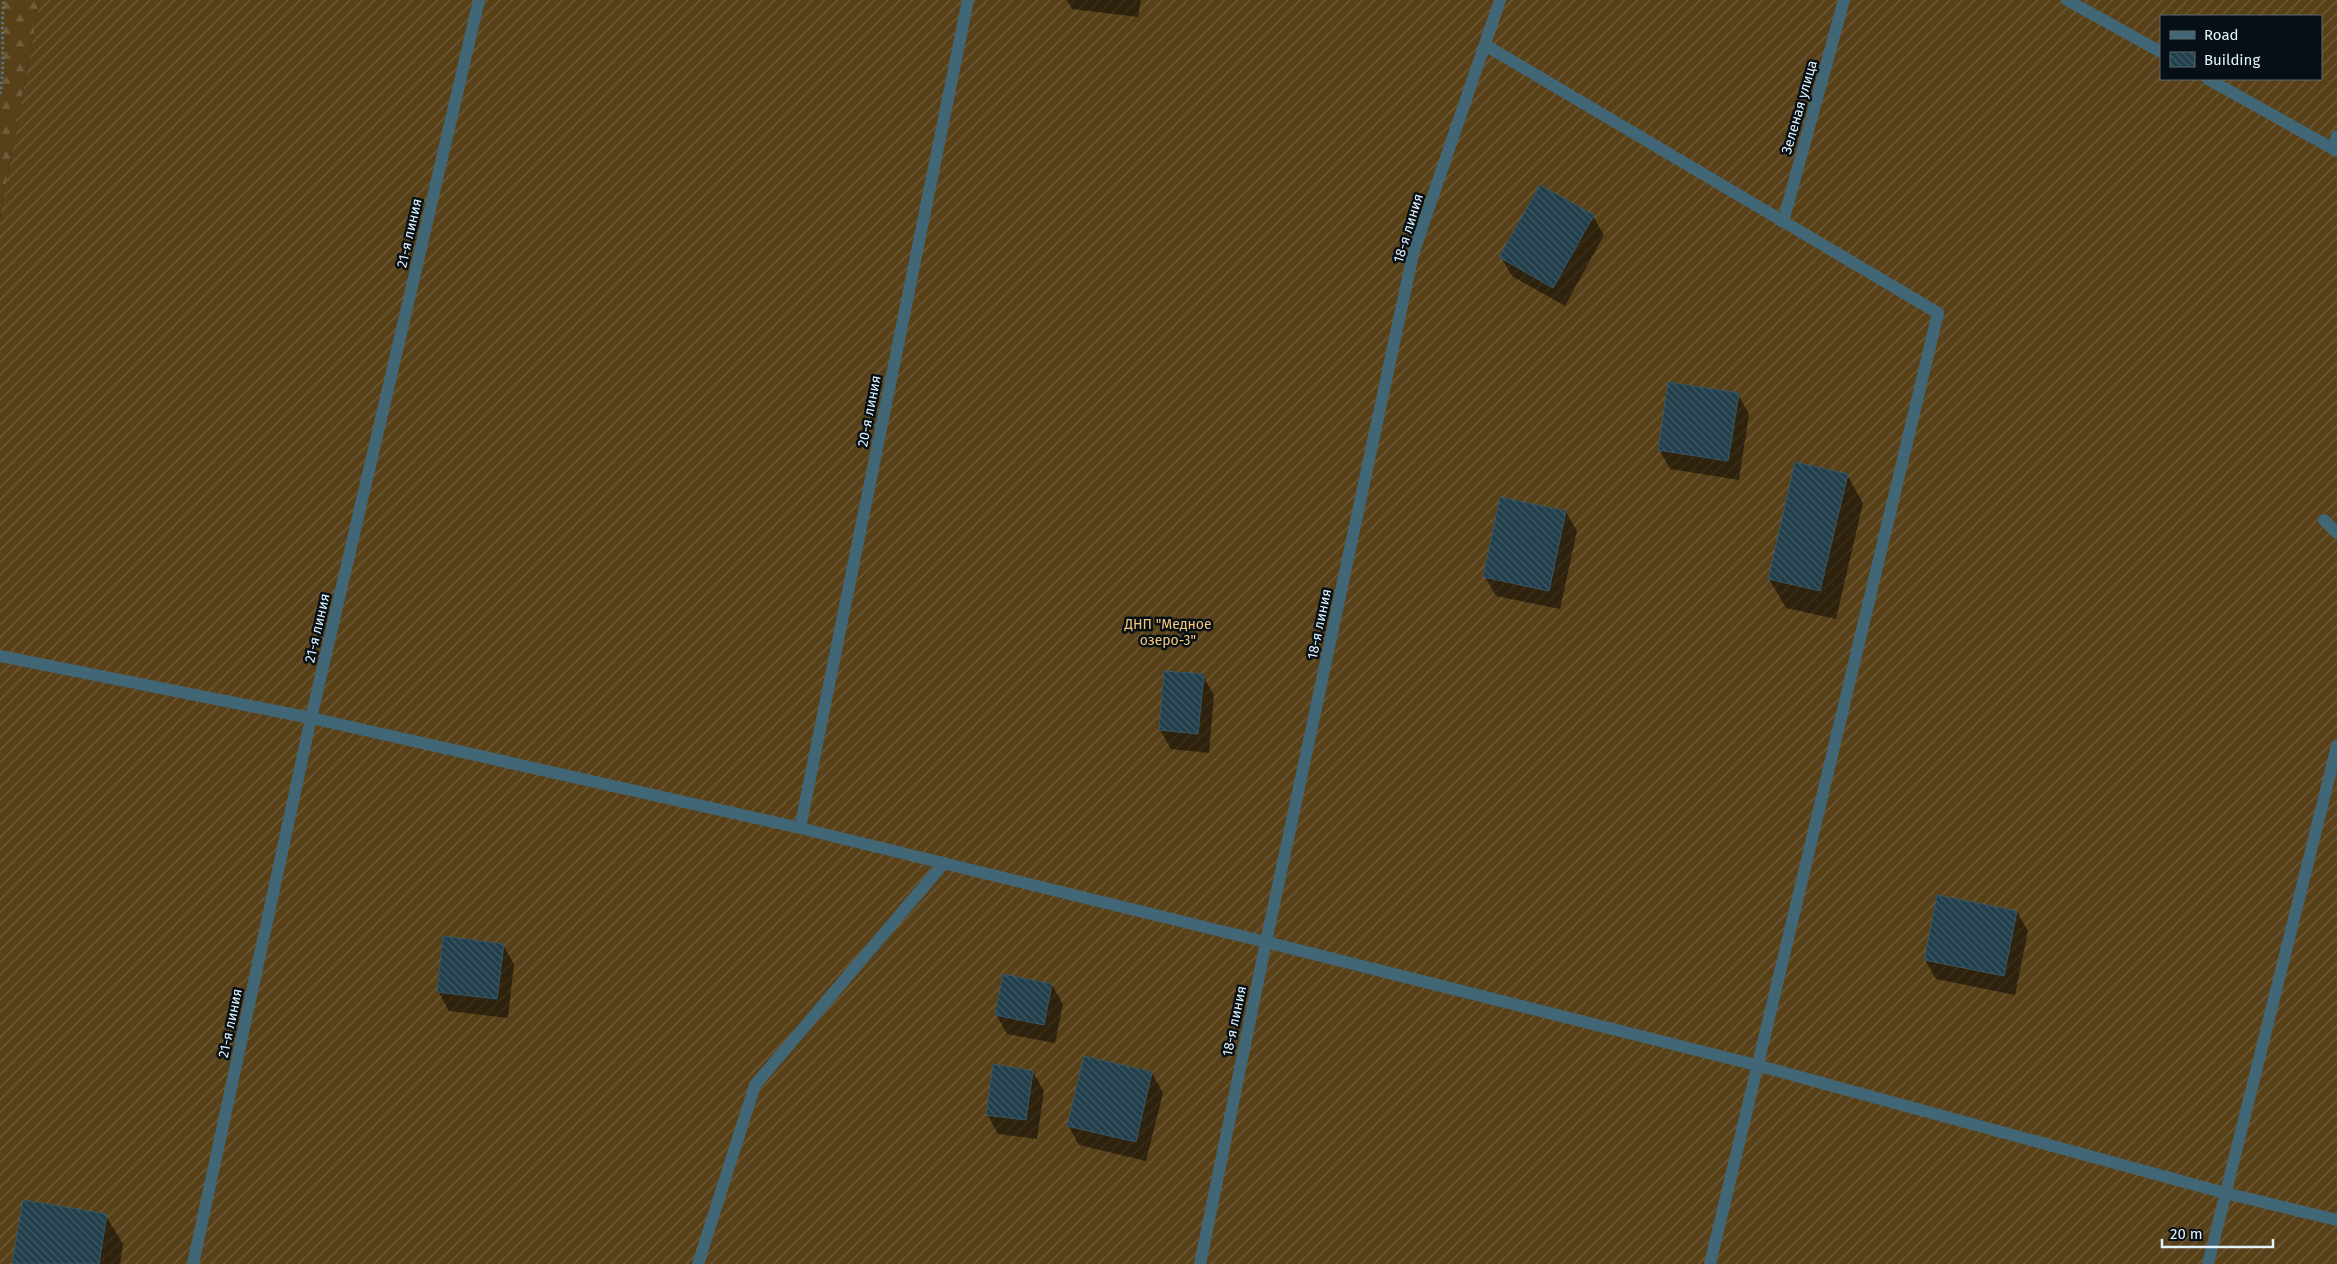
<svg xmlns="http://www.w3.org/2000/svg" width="2337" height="1264" font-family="'Fira Sans',sans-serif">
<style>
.forest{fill:url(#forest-firs)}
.garden{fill:url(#garden-furrows);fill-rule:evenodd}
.shadow{fill:#0007}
.building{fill:url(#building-back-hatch);stroke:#385663}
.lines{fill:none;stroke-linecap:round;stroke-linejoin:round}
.path{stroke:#5b737e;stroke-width:3;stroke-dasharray:2.5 2.5;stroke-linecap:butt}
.minor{stroke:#416676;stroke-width:12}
.labels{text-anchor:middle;stroke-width:5;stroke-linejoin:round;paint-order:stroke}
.street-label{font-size:14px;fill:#e4f4fc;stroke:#050f15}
.park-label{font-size:14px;fill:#f7c879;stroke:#050f15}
</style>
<defs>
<pattern id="forest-firs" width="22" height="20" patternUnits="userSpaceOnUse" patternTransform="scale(1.25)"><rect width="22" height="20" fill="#584119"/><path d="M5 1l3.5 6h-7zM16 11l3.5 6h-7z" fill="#705d3b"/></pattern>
<pattern id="garden-furrows" width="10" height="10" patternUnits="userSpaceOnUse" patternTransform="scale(1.25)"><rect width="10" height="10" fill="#584119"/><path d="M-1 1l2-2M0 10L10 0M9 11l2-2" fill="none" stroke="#705d3b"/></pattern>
<pattern id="building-back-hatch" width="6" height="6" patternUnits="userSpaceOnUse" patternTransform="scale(1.25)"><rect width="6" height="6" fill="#213e4b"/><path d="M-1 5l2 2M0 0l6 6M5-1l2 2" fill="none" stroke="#415a66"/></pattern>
</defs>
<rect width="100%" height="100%" fill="#0b2834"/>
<path class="forest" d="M0,0h40l-40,217z"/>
<path class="garden" d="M40,0h2297v1264h-2337v-1047zM2161,16h160v63h-160z"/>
<g class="shadow">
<path d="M1067,0h74l-3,17 -66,-8z"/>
<path d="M1593,216l11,19 -39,71 -53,-30 -11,-19z"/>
<path d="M1738,394l11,20 -10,66 -69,-11 -11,-20z"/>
<path d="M1847,475l16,28 -27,116 -50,-11 -17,-29z"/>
<path d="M1566,512l11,19 -17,78 -64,-13 -11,-19z"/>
<path d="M1203,676l11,19 -5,58 -38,-4 -11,-19z"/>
<path d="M2017,912l11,19 -13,64 -79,-16 -11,-19z"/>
<path d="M503,945l11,19 -6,54 -59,-7 -11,-20z"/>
<path d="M1052,985l11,19 -8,39 -48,-9 -11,-20z"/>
<path d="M1033,1072l11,19 -7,48 -39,-5 -11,-20z"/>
<path d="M1152,1073l11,20 -17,68 -67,-16 -11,-20z"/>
<path d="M106,1216l17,28 -3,20h-107z"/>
</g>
<g class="building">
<path d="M1540,185l54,30 -41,73 -54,-31z"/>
<path d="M1668,382l71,11 -11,68 -70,-11z"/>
<path d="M1795,462l53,12 -28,117 -52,-12z"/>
<path d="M1500,497l66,14 -17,80 -66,-14z"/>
<path d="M1164,671l40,3 -6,60 -39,-4z"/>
<path d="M1937,895l80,16 -13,65 -80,-16z"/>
<path d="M443,936l61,8 -7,55 -60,-7z"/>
<path d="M1003,974l49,10 -8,41 -49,-10z"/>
<path d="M1084,1056l68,16 -16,70 -69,-16z"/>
<path d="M993,1064l40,7 -7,49 -40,-5z"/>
<path d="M23,1200l84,14 -8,50h-87z"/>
</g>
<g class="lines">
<path class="path" d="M0,94c6,-31 0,-63 4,-94"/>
<g class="minor">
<path d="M2067,0l94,52"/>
<path d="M1485,45l453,268 -228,951"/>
<path d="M2208,79l129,72"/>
<path d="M2333,148l4,-12"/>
<path d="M1783,222l61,-222"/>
<path d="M2324,520l13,13"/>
<path d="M0,656l311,62 489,110 466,114 490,123 469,128 112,27"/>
<path d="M800,828l168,-828"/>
<path d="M193,1264l118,-546 168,-718"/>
<path d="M698,1264l57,-179 189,-222"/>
<path d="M1200,1264l66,-322 147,-688 87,-254"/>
<path d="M2208,1264l129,-518"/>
</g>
</g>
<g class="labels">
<g class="street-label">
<text transform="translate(1799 107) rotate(-74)" y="5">Зеленая улица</text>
<text transform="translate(1408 228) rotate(-73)" y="5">18-я линия</text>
<text transform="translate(409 233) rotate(-77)" y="5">21-я линия</text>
<text transform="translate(869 411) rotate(-79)" y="5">20-я линия</text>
<text transform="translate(1319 624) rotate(-78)" y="5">18-я линия</text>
<text transform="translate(317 628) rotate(-77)" y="5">21-я линия</text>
<text transform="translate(1234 1021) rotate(-78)" y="5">18-я линия</text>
<text transform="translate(230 1023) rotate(-78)" y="5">21-я линия</text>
</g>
<g class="park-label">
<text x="1168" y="629">ДНП "Медное<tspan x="1168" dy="16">озеро-3"</tspan></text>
</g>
</g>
<rect x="2160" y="15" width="162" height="65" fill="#050f15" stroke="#5e6b71"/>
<rect x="2170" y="31" width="25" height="8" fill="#416676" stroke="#5e6b71"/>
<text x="2204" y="40" font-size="15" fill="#e4f4fc">Road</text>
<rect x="2170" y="52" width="25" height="15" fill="url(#building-back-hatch)" stroke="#5e6b71"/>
<text x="2204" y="65" font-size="15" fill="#e4f4fc">Building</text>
<path d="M2162 1239v8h111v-8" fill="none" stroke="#e4f4fc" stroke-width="2.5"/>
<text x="2170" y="1239" font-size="15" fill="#e4f4fc" stroke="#050f15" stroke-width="4" paint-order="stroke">20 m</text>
</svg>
